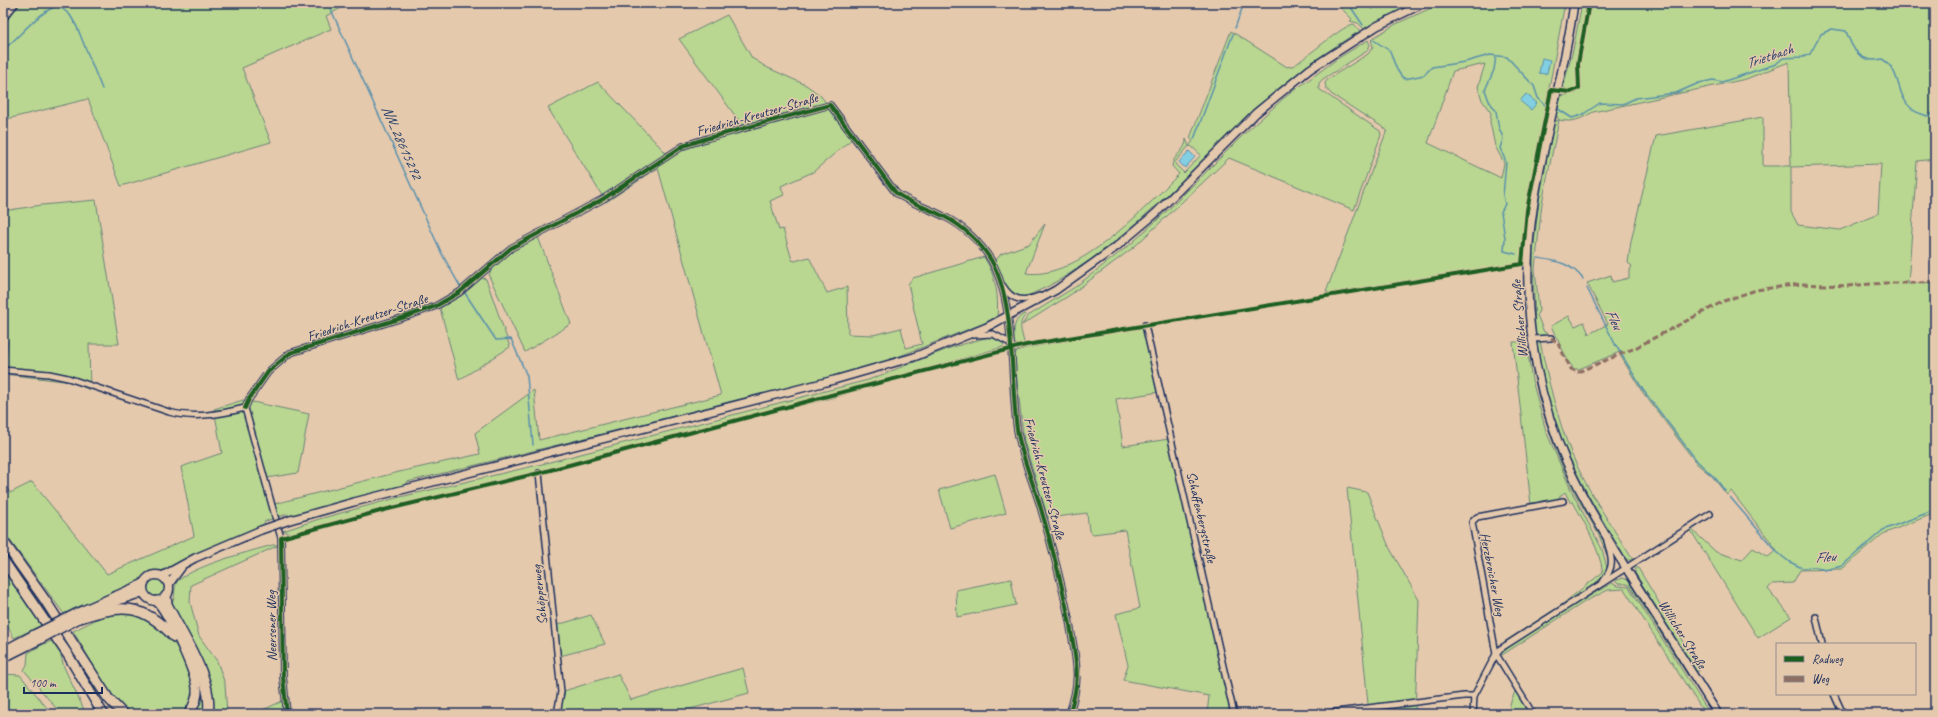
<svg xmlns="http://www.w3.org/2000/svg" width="1938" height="717" font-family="Caveat,sans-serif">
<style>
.green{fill:#b9d790;stroke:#6a8377;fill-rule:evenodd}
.water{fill:#83cfe2;stroke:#598fad}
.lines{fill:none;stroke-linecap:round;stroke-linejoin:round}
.stream{stroke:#598fad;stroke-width:1.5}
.street-casing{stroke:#1b2f5e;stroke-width:8}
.secondary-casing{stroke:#1b2f5e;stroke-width:10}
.primary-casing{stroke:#1b2f5e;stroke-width:11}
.highway-casing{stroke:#1b2f5e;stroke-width:12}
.street{stroke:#e5c9ac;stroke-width:5}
.secondary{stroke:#e5c9ac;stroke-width:7}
.primary{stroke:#e5c9ac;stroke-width:8}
.highway{stroke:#e5c9ac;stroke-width:9}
.secondary-bridge-casing{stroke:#1b2f5e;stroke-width:10;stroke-linecap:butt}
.primary-bridge-casing{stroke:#1b2f5e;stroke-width:11;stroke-linecap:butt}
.secondary-bridge{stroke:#e5c9ac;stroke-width:7}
.primary-bridge{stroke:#e5c9ac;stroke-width:8}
.quiet{stroke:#8d6e63;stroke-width:3;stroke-dasharray:6 3;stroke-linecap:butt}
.cycleway-casing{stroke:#e5c9ac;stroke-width:6}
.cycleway{stroke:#1b5e20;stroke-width:4}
.labels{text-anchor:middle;stroke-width:3;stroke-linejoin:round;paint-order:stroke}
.street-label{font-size:14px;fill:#1b2f5e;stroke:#e5c9ac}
.water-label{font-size:15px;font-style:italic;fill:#253f6b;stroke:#e5c9ac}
</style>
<rect width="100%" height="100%" fill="#e5c9ac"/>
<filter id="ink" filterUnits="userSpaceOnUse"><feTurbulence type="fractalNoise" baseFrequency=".025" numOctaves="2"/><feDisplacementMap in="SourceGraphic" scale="8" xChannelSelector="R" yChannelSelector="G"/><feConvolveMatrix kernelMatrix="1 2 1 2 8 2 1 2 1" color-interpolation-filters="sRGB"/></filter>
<g filter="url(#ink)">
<g class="green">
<path d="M21,3h330l-25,13 5,13 -89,39 29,74 -150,44 -33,-87 -85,21v-96z"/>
<path d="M1336,3h29l7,6 13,-6h30l-51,26 -6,-6 -8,-2 2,-2z"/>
<path d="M1442,3h123l-37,197 -6,62 -192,31 -4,-1 61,-162 -56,-36 -5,-6 -1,-5 3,-4 40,-25 5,-7 -2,-8 25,-15zM1485,64l-7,23 4,13 9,13 -1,9 5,24 9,17 -3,15 -73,-35 25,-72z"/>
<path d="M1582,3h5l-10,58 1,19 -2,8 -8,3 -5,-4 10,-37z"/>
<path d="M1590,3h345v156l-18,2 -9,123 27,-2v231l-52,21 -41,35 -42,1 -7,13 -21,1 -4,5 23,28 -33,21 -70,-112 28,26 26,8 11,-12 15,9 9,-7 -46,-59 -4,4 -15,-19 -15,-12 -56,-74 -21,-35 2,-4 -43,18h-5l-6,-8 -17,-35 18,-10 6,10 9,-4 5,12 19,-10 -21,-41 24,-8 1,7 17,-4v-6l3,-6 -4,-3 3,-22 25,-105 107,-19v49h28l-2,-104 -43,17 -153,33c-12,7 -20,11 -34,8l-17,83 -3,27 -4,39 4,41 -2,5 7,17 5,2 -1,2 -11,1 -2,-2 -2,-83 6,-51 13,-69 3,-11 4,-1 -3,-5 5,-19 15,-3 5,-5 -2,-28zM1881,164l-3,50 -38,16 -42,-5 -7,-13v-45z"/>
<path d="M727,15l25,43 14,9 40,18 14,10 33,43 -40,34 -32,14 3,9 -14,6 9,29 4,-1 9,31 3,1 14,-4 18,36 20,-6 1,47 25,1 28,-7 5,20 16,-4 -14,-60 5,-6 71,-21c12,19 15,39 13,61l-128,50 -462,114v3l-118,32 -1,-3 -10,3 -4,-13v14l-10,4 1,4 -102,47c-11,-2 -16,1 -22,9l-70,31 -1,-1 -6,2 -61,-83v-50l7,12 22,-11 75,92 87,-38 -13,-69 41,-14 -8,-44 29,-9 66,14 -11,59 -32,5 8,26 125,-32 81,-18 -5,-21 59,-43 5,50 182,-45 -63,-227 -52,34 -58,-94 50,-26 68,71 18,-10 58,-18 -63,-86z"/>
<path d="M1354,24l6,7c-32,19 -62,41 -90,65 -62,54 -113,117 -180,164 -17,11 -33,23 -52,31 -5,2 -14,8 -20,6 -13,-4 -20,-25 -22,-37l5,-6 28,-10 16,-20 -19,49c51,8 119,-65 153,-99l-7,-8c1,-11 15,-16 14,-27l3,7 4,-5 -3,-3 41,-107 56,36 8,-2c10,-7 50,-41 59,-41zM1191,146l10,9 -17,18 -9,-9 1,-3 12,-14z"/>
<path d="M1368,40l2,5 -3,6 -44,28 -4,4v6l61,42 1,4 -27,75 -125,-52 -95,89 -64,48 -48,30 6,-9 47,-29 57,-44 38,-35 75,-75 39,-35 53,-39z"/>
<path d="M96,200l23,144h-30l1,46 -18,-8 -68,-8 4,-33 -5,-1v-129l39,-6z"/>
<path d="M538,237l33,87 -46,28 -36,-76c4,-18 34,-31 49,-39z"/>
<path d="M482,278l4,1 24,68 -51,33 -19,-72 21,-12z"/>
<path d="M1024,314l2,1c-9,8 -4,17 -2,28l-2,2 -8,-1c0,-13 -2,-23 10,-30z"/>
<path d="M1143,327l16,65 -43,7 7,47 46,-7 64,275h-26l2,-18 -86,-16 5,-15 -12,-51 24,-6 -15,-78 -32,4 -4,-3 -2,-18 -39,5 -24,-76 -10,-87 3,-4 9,-3z"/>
<path d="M992,336l9,4 3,4 -1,3 -95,27 -72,23 -108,26 -189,50 -140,33 -107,28 -9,-3 36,-12 77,-21 142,-33 330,-85 85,-33z"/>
<path d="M1540,341c8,39 17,77 32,114 16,37 40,71 61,105h-6l-3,-4c-43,-71 -74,-124 -87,-207v-6z"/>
<path d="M1513,342h13l6,38 14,51 25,59 31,59 6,23 -21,18 -81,52h-2l56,-36 43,-34c-5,-26 -17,-47 -30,-70h-3l-5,-10 -9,8 -25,5z"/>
<path d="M1528,344l2,1c11,60 28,116 59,170 9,16 22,34 20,53 -1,-4 -1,-8 -2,-12 -7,-25 -25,-47 -36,-70 -21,-45 -36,-93 -43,-142z"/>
<path d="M995,474l11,39 -56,15 -11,-38z"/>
<path d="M1347,488l20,4 22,55 30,53 -4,114h-46z"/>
<path d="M273,545h6l-88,40 -1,17 9,34 18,25 8,23 2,30h-14c6,-35 -26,-80 -42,-110 7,-7 0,-19 9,-25 21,-15 67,-27 93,-34z"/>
<path d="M1636,566l2,2 62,102 -4,2 -61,-99z"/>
<path d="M3,569l40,56 -29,13 -11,-20z"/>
<circle cx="156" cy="588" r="10"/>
<path d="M1623,578l5,2 61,95 -1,1 -58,-90 -4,-2h-8l-3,-3z"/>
<path d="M1011,579l5,26 -59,12 -1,-27z"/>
<path d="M1612,583l5,3 12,1 81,127h-5l-81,-125 -16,1 -22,11 -84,54 -1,-1 11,-10 57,-36z"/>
<path d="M123,613c5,0 11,0 16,1 25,7 61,58 54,83 -2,6 -6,12 -8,17h-58l-17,-21 -37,-62 28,-14z"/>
<path d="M591,615l14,29 -45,12 -3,-31z"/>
<path d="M54,640l5,9 5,18 22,47h-25l-37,-44 3,-5 1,-12 14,-8z"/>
<path d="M743,668l6,25 -77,21h-112l4,-23 54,-17 13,26z"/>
<path d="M3,674l17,1 32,39h-49z"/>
<path d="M1516,689l15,25h-21v-10z"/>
<path d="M201,698h4l-1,16h-13z"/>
<path d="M287,699l2,15h-35z"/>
</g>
<g class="water">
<path d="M1542,58l8,2 -3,13 -2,1 -6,-1z"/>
<path d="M1526,94l11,9 -6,7 -11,-9z"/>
<path d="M1189,151l6,6 -10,11 -6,-6z"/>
</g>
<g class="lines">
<g class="stream">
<path d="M328,3l114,251 19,34"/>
<path d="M1348,3l15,22"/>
<path d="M58,5l12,10 7,12 25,62"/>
<path d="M1235,28l9,-25"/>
<path d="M1372,39l18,12c4,10 6,22 15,28l19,-4 8,-8 33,-5 25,-7 17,2 27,29 4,12 7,7"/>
<path d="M3,50c22,-18 33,-38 61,-47"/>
<path d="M1496,56l-2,14 -9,20 4,11 7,10 3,18 2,3 2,7 -3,9 6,14 -3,34 2,8 -4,8 4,26 -1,13 12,3"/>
<path d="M1558,109l14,9 10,-3 18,-12 23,1 13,-6 40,-5 23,-10 14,-3 9,2 54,-18 7,-6 20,-1 7,-3 11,-20 11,-5 14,2c6,18 14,33 36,28 20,11 13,36 30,50 4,4 10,5 15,7l8,-4"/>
<path d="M1194,139l39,-105"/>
<path d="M1538,258c19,3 33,5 45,21"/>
<path d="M1587,288l28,56 28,46 54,71 19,18 9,12"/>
<path d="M465,293l31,47 15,-1 16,37 6,69"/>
<path d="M1730,497l47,55 11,9 14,7 13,-1 10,3 17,-4 41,-36 52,-20"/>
</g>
<defs>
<g id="street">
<path d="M3,19l13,-16"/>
<path d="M1003,286c9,15 20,16 36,10"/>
<path d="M1145,325l89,389"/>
<path d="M973,335l20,-1 17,9"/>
<path d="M1533,339l18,-1"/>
<path d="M3,370l46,4 19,4 101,34c25,7 52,2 76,-4"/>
<path d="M245,408l4,-9 19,-27 22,-19 115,-36 31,-11 24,-14 51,-44 92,-49 80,-53 25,-8 122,-33 66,88c15,11 33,15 49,24 18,9 35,25 46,43 25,43 19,119 26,169 4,25 14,49 22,73 12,41 23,81 31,123 6,37 12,52 -1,89"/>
<path d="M245,408l36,130 2,139 4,37"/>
<path d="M539,473l22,219 -4,22"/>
<path d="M1603,582c12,-17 9,-22 4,-41"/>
<path d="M1816,617l6,27"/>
<path d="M1834,694l9,20"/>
<path d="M1320,714l144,-18h10"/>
<path d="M1473,714l1,-18 22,-42 4,-5 210,-135"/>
<path d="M1533,714l-37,-60 -24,-132 5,-5 86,-16"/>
</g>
<g id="secondary">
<path d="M1574,3c-10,77 -36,152 -44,230 -7,70 3,144 29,211 19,50 49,95 77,140 28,44 55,87 82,130"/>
<path d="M290,520l64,-18 480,-122 80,-23 73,-30 69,-37 60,-43 39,-33 101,-101 54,-44 67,-43 47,-23"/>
<path d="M162,576l33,-18 66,-28"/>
<path d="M169,584l12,-16"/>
</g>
<g id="primary">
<circle cx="156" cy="588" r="13"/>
<path d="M92,612l19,-9 32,-11"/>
<path d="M77,613l66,-29"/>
<path d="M3,651l32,-17"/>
<path d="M3,658l36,-18"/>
</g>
<g id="highway">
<path d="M3,541l42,59 63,98 15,16"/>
<path d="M3,560l65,95 35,59"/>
<path d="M166,596l1,8c15,31 47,76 41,110"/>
<path d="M157,601c11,10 39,72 40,87 1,9 -3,18 -8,26"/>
<path d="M80,618c41,-14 63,-15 94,19"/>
</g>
</defs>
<use href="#street" class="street-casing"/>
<use href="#secondary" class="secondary-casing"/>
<use href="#primary" class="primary-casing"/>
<use href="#highway" class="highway-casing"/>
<use href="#street" class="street"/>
<use href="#secondary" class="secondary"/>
<use href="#primary" class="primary"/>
<use href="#highway" class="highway"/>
<defs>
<path id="secondary-bridge" d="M261,530l29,-10"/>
<g id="primary-bridge">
<path d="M35,634l42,-21"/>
<path d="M39,640l41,-22"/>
</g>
</defs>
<use href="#secondary-bridge" class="secondary-bridge-casing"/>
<use href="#primary-bridge" class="primary-bridge-casing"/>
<use href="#secondary-bridge" class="secondary-bridge"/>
<use href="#primary-bridge" class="primary-bridge"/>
<path class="quiet" d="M1551,338l6,4 14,27 7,3 57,-24 89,-47 32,-11 45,-6 46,2 38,-3h35l15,-2"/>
<defs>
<g id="cycleway">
<path d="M245,408l4,-9 19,-27 22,-19 115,-36 31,-11 24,-14 51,-44 92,-49 80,-53 25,-8 122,-33 66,88c15,11 33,15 49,24 18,9 35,25 46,43 25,43 19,119 26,169 4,25 14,49 22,73 12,41 23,81 31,123 6,37 12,52 -1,89"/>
<path d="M287,714l-4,-37 -2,-139 103,-28 155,-37 296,-79 191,-49 496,-81 5,-54 24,-120 20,2 8,-4 -1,-24 11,-61"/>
</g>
</defs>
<use href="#cycleway" class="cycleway-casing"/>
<use href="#cycleway" class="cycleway"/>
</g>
</g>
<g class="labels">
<g class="street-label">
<text transform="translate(757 114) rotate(-16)" y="5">Friedrich-Kreutzer-Straße</text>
<text transform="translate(367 317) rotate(-18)" y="5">Friedrich-Kreutzer-Straße</text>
<text transform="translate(1519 319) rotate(-95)" y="5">Willicher Straße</text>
<text transform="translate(1045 478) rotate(75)" y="5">Friedrich-Kreutzer-Straße</text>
<text transform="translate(1202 517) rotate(77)" y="5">Schaffenbergstraße</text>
<text transform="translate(1493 574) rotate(79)" y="5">Herzbroicher Weg</text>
<text transform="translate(539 595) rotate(-96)" y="5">Schöpperweg</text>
<text transform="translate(271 626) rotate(-91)" y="5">Neersener Weg</text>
<text transform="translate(1683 634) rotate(58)" y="5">Willicher Straße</text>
</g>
<g class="water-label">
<text transform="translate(1769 56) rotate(-19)" y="5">Trietbach</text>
<text transform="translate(402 142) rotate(66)" y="5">NN_28615292</text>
<text transform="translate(1614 319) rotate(63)" y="5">Fleu</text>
<text transform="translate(1825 557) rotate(-5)" y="5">Fleu</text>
</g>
</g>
<rect width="1938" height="717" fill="none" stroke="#e5c9ac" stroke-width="16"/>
<rect x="8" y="8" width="1922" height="701" fill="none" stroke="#1b2f5e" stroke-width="1.5" filter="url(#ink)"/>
<rect x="1776" y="643" width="140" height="52" fill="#e5c9ac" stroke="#948b8d"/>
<rect x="1784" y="656" width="20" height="6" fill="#1b5e20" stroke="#948b8d"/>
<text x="1812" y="663" font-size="12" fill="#1b2f5e">Radweg</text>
<rect x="1784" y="676" width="20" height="6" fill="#8d6e63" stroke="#948b8d"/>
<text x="1812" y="683" font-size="12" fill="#1b2f5e">Weg</text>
<path d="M24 687v6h78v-6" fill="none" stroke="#1b2f5e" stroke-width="2"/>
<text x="30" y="687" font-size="12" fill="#1b2f5e" stroke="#e5c9ac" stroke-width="3" paint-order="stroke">100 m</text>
</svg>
